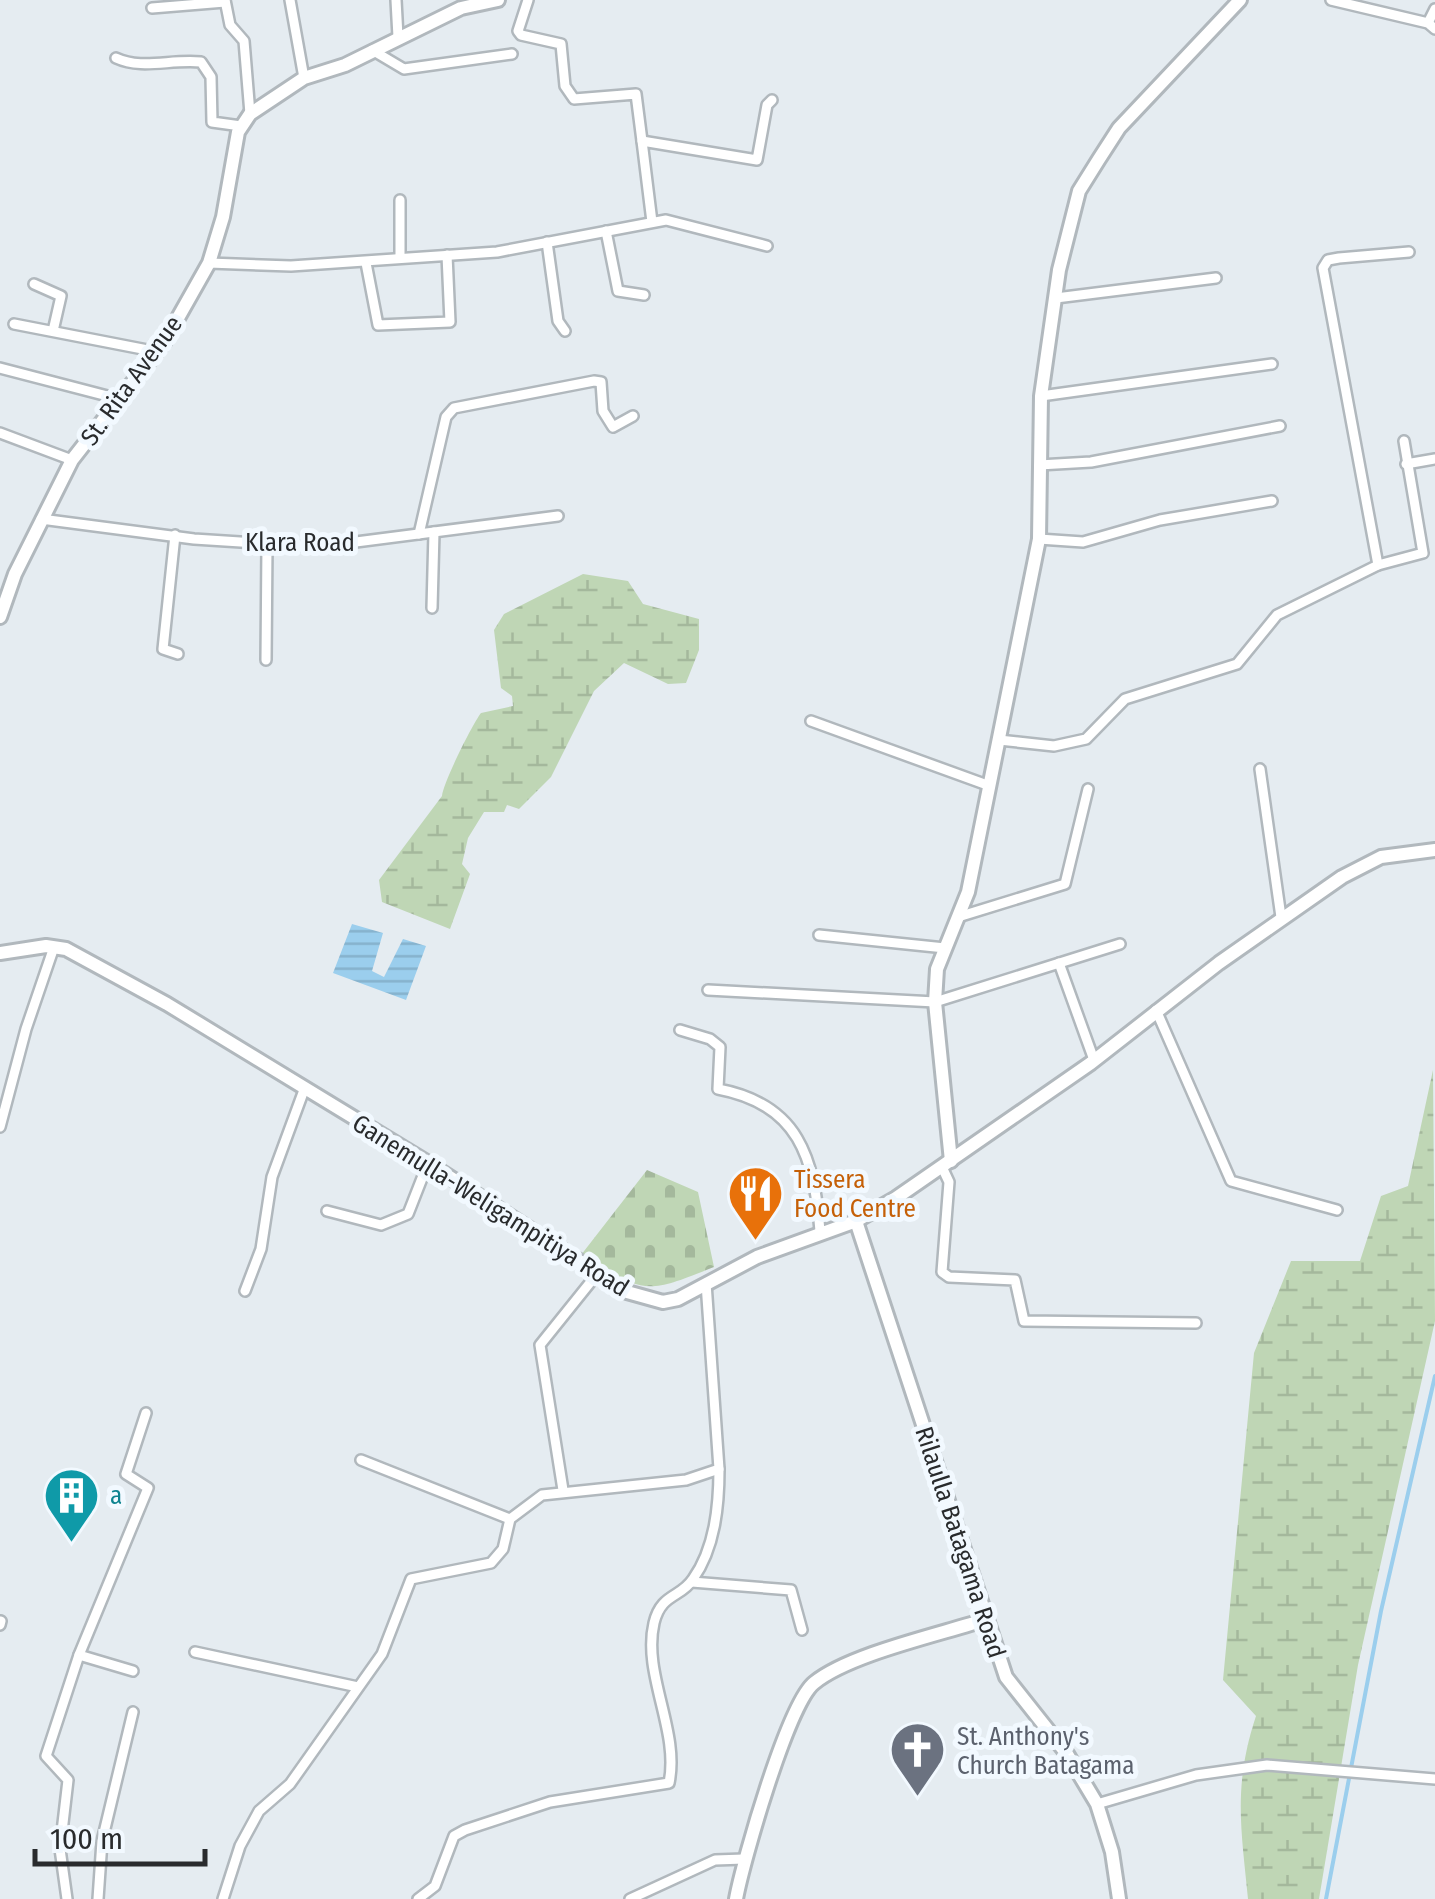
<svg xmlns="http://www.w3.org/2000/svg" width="1435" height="1899" font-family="'Fira Sans Condensed',sans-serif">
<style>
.wetland{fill:url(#wetland-marsh)}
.cemetery{fill:url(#cemetery-stones)}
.water{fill:url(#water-rules)}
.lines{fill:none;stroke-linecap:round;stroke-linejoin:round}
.stream{stroke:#9bceed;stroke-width:4}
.street-casing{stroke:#b1b8bd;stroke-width:14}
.secondary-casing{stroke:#b1b8bd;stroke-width:18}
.street{stroke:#fff;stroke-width:9}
.secondary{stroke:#fff;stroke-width:12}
.labels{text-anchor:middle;stroke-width:10;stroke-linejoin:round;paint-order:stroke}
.street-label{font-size:25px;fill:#292b2d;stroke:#f2f9ff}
.food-label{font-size:25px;fill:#c56008;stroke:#f2f9ff;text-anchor:start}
.culture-label{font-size:25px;fill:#0d838f;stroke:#f2f9ff;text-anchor:start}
.worship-label{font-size:25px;fill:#5b616d;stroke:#f2f9ff;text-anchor:start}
</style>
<defs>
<pattern id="wetland-marsh" width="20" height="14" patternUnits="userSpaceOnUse" patternTransform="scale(2.5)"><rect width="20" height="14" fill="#bfd6b5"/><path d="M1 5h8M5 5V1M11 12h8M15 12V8" fill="none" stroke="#a4b89c"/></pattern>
<pattern id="cemetery-stones" width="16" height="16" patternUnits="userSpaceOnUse" patternTransform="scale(2.5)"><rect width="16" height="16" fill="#bfd6b5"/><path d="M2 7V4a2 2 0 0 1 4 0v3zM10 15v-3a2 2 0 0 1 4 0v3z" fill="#a4b89c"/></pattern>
<pattern id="water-rules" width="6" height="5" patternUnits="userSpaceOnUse" patternTransform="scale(2.5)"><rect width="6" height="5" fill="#9bceed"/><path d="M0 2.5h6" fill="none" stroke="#86b1cc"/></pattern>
</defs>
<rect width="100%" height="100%" fill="#e5ecf1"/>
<g class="wetland">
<path d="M583,574l45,7 15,23 56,15v31l-13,33 -18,1 -44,-21 -30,28 -43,86 -32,32 -12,-4 -3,7h-20l-16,26 -6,26 8,10 -20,55 -68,-27 -3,-22 63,-84c1,-13 31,-73 39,-83l32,-7 -1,-10 -11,-8 -7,-58 10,-16z"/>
<path d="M1433,1070l2,251 -77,344 -39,234h-71c-7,-72 -15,-113 8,-183l-33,-36 31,-327 37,-92h69l21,-65 27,-10z"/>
</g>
<path class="cemetery" d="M647,1170l51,22 16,75c-70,28 -68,27 -133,-12z"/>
<path class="water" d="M352,924l31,9 -11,38 12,6 19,-38 23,7 -20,54 -73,-27z"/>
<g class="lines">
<path class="stream" d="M1326,1899l55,-288 54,-235"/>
<defs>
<g id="street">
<path d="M225,0l5,25 14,16 6,73"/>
<path d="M290,0l14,78"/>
<path d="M396,0l2,37"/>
<path d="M528,0l-10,31 3,4 40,9 4,42 9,13 62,-5 6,47"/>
<path d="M1331,0l97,23 7,6"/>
<path d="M152,8l73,-6"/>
<path d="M1428,23l7,-14"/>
<path d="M372,50l32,19 108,-15"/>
<path d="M116,58c26,12 54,1 85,4l10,15 1,45 29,4"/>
<path d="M400,200v58"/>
<path d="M652,222l-10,-81 115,19 10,-55 5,-5"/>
<path d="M606,231l12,60 26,4"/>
<path d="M547,242l11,79 7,10"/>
<path d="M209,263l82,3 206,-14 169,-32 101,26"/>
<path d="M366,263l12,62 72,-3 -3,-67"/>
<path d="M34,284l27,12 -8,35"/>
<path d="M1056,298l160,-20"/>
<path d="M14,324l144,28"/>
<path d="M0,368l119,31"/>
<path d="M1041,396l231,-32"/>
<path d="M0,433l72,27"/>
<path d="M1406,464l29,-5"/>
<path d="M1039,465l52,-3 189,-36"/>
<path d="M41,519l153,20 123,8 241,-31"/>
<path d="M419,534l27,-117 8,-9 140,-27 7,1 2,29 10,16 20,-11"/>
<path d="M175,535l-12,114 15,5"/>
<path d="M1039,539l44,3 77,-22 112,-19"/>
<path d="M1378,565l45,-12 -19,-112"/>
<path d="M432,608l2,-76"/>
<path d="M266,660l1,-115"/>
<path d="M811,721l179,65"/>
<path d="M999,740l55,6 32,-7 39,-40 112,-35 40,-49 101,-50 -55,-297 5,-8 11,-2 70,-6"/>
<path d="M1260,769l21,148"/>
<path d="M958,917l107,-33 23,-95"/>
<path d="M819,935l126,13"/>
<path d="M1059,963l35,97"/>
<path d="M708,990l227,12 185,-58"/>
<path d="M1156,1010l75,171 106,29"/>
<path d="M680,1030l30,9 10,8 -2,42c81,15 96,69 102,142"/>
<path d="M0,1127l26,-98 28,-82"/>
<path d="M942,1167l7,15 -7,90 7,5 66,3 9,41 172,2"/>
<path d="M327,1211l54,14 27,-11 20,-51"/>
<path d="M245,1291l16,-42 11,-72 32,-87"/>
<path d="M361,1460l149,59"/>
<path d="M563,1490l-23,-145 57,-71"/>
<path d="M692,1582l99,8 11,40"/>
<path d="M0,1625l1,-4"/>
<path d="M195,1652l163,35"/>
<path d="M79,1655l54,16"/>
<path d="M1097,1804l99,-29 71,-10 168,14"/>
<path d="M67,1899l-7,-50 8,-69 -22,-24 33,-101 69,-167 -22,-14 20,-61"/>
<path d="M98,1899l4,-58 31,-129"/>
<path d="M223,1899l17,-53 19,-35 31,-27 92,-130 29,-75 80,-16 12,-14 7,-30 32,-24 144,-15 33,-11 -13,-186"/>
<path d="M418,1899l17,-13 19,-50 11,-6 85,-28 119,-19c11,-52 -27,-109 -15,-160 7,-30 27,-25 39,-44 22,-31 26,-73 26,-110"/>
<path d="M630,1899l85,-39 29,-1"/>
</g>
<g id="secondary">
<path d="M0,617l15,-43 57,-114 93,-119 44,-78 14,-46 15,-85 12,-18 54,-36 41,-13 116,-57 37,-8"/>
<path d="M0,953l46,-7 20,3 101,55 261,159 199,129 36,10 15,-3 79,-42 99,-36 40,-23 195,-135 128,-100 123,-86 39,-20 54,-7"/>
<path d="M951,1161l-16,-159 2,-33 31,-77 71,-353 2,-143 18,-126 20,-79 20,-32 20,-31 121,-128"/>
<path d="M856,1221l150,456 61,77 30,50 15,48 7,47"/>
<path d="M736,1899c7,-38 52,-195 78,-216 35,-29 128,-49 173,-64"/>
</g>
</defs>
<use href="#street" class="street-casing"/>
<use href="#secondary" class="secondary-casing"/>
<use href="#street" class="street"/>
<use href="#secondary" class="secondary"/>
</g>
<defs>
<symbol id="restaurant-pin" viewBox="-11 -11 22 30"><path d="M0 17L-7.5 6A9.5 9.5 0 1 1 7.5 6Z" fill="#e8710a" stroke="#f2f9ff"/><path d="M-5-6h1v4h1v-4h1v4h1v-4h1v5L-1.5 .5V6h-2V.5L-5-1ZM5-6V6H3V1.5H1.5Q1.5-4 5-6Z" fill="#fff"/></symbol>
<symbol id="building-pin" viewBox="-11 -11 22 30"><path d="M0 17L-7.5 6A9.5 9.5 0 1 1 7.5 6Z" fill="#0f9aa8" stroke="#f2f9ff"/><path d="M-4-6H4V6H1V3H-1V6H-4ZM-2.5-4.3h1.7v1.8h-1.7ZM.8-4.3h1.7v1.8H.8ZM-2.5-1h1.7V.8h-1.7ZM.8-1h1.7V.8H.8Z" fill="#fff"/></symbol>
<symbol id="church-pin" viewBox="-11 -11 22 30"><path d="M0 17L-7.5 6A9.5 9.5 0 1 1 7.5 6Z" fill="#6b7280" stroke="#f2f9ff"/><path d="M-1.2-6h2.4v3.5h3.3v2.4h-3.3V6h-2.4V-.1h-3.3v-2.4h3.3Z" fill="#fff"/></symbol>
</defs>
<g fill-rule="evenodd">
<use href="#restaurant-pin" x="724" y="1162" width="63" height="86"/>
<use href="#building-pin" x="40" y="1464" width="63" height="86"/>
<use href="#church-pin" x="886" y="1718" width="63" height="86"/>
</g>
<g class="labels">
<g class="street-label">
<text transform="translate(131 380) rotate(-54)" y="9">St. Rita Avenue</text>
<text x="300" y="551">Klara Road</text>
<text transform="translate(491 1205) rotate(32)" y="9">Ganemulla-Weligampitiya Road</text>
<text transform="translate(961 1542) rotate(72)" y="9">Rilaulla Batagama Road</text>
</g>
<g class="food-label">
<text x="794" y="1188">Tissera<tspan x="794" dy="29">Food Centre</tspan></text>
</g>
<g class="culture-label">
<text x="110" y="1504">a</text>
</g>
<g class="worship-label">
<text x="957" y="1745">St. Anthony's<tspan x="957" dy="29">Church Batagama</tspan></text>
</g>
</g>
<path d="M35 1849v15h170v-15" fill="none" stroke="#292b2d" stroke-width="5"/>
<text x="50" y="1849" font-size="30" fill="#292b2d" stroke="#f2f9ff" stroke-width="8" paint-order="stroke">100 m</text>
</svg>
